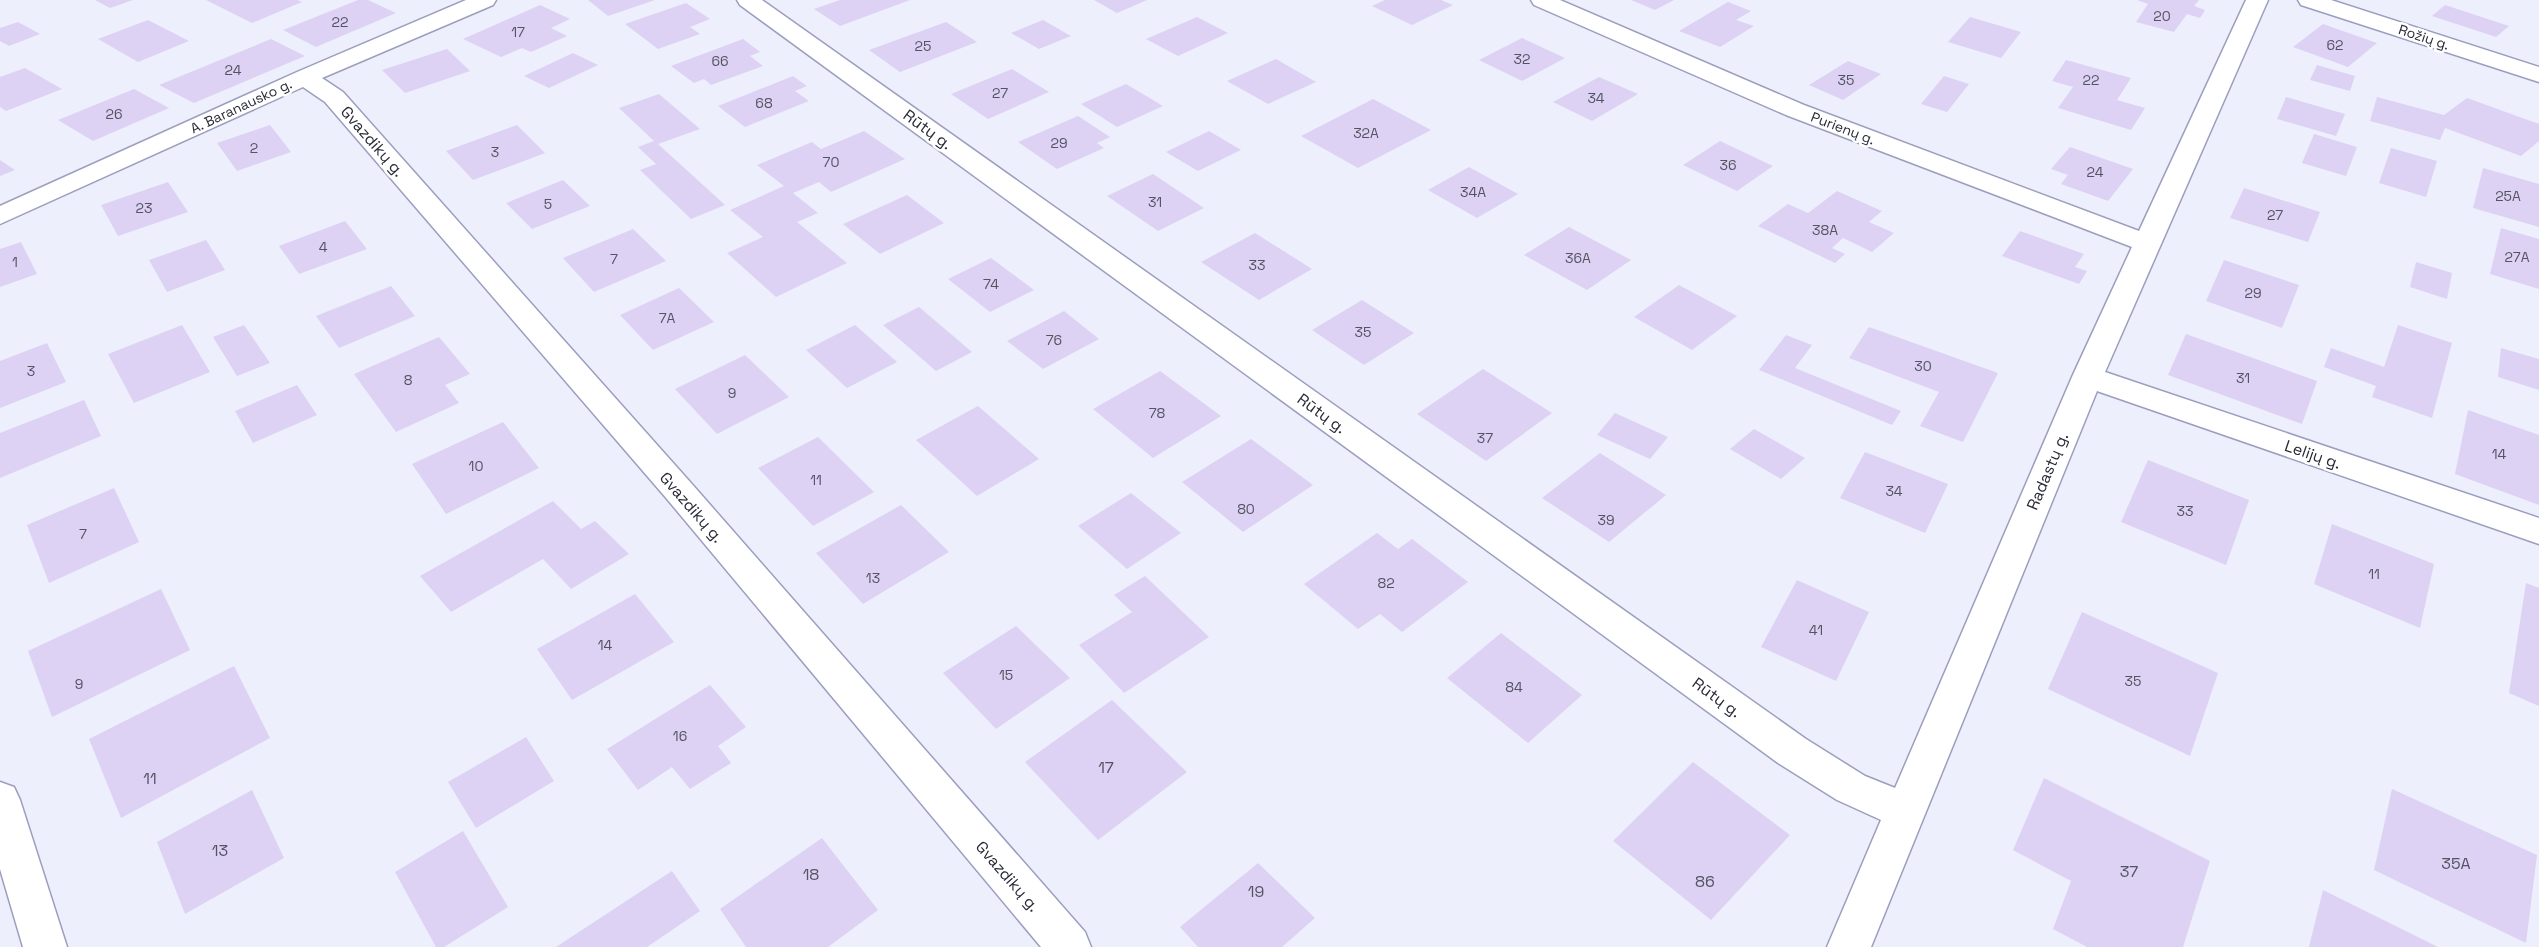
<svg xmlns="http://www.w3.org/2000/svg" width="2539" height="947" font-family="'Space Grotesk',sans-serif">
<style>
.building{fill:#ddd2f3}
.lines{fill:none;stroke-linecap:round;stroke-linejoin:round}
.minor-casing{stroke:#9b9fbe;stroke-width:3}
.tertiary-casing{stroke:#9b9fbe;stroke-width:3}
.minor{fill:#fff;fill-rule:evenodd}
.tertiary{fill:#fff;fill-rule:evenodd}
.labels{text-anchor:middle;stroke-width:5;stroke-linejoin:round;paint-order:stroke}
.number-label{font-size:14px;fill:#545364}
.far-street-label{font-size:14px;fill:#272935;stroke:#fff}
.street-label{font-size:16px;fill:#272935;stroke:#fff}
.near-number-label{font-size:16px;fill:#545364}
</style>
<rect width="100%" height="100%" fill="#edeffd"/>
<g class="building">
<path d="M95,0h38l-23,8z"/>
<path d="M206,0h91l5,2 -50,21z"/>
<path d="M358,0h10l28,13 -80,34 -33,-17z"/>
<path d="M588,0h67l-47,16z"/>
<path d="M840,0h70l-70,26 -26,-17z"/>
<path d="M1094,0h53l-30,13z"/>
<path d="M1385,0h56l12,5 -41,20 -40,-19z"/>
<path d="M1631,0h43l-19,10z"/>
<path d="M2137,0h62l-5,6 11,4 -5,8 -13,-4 -13,18 -38,-10 12,-18z"/>
<path d="M1728,2l23,9 -15,9 18,6 -34,21 -41,-16z"/>
<path d="M686,3l24,16 -20,8 10,7 -42,15 -33,-25z"/>
<path d="M540,5l30,14 -19,9 16,8 -36,16 -9,-4 -21,9 -38,-18z"/>
<path d="M2445,5l64,21 -13,11 -64,-21z"/>
<path d="M1197,17l31,16 -50,23 -32,-17z"/>
<path d="M1970,17l51,15 -20,26 -53,-16z"/>
<path d="M148,20l41,21 -51,21 -40,-23z"/>
<path d="M1043,20l28,16 -32,13 -28,-16z"/>
<path d="M18,22l22,12 -31,12 -9,-5v-13z"/>
<path d="M946,22l31,20 -77,30 -31,-22z"/>
<path d="M2323,24l54,19 -29,24 -55,-20z"/>
<path d="M1522,38l43,20 -43,23 -43,-21z"/>
<path d="M271,39l34,17 -111,47 -35,-18z"/>
<path d="M743,39l17,13 -10,4 13,10 -52,19 -7,-6 -10,4 -23,-17z"/>
<path d="M447,49l23,22 -65,22 -23,-23z"/>
<path d="M573,53l25,12 -49,23 -25,-12z"/>
<path d="M1276,59l40,23 -48,22 -41,-23z"/>
<path d="M2066,60l65,18 -14,22 28,8 -14,22 -73,-22 15,-21 -21,-6z"/>
<path d="M1848,61l33,13 -38,26 -34,-15z"/>
<path d="M2317,65l38,11 -5,15 -40,-11z"/>
<path d="M25,68l37,21 -56,22 -6,-4v-30z"/>
<path d="M1012,69l37,23 -61,27 -37,-25z"/>
<path d="M793,76l14,10 -12,5 14,10 -64,26 -27,-21z"/>
<path d="M1944,76l25,8 -22,28 -26,-8z"/>
<path d="M1599,77l39,17 -46,27 -39,-19z"/>
<path d="M1126,84l37,22 -46,21 -36,-23z"/>
<path d="M134,89l35,19 -76,33 -35,-21z"/>
<path d="M659,94l41,35 -42,15 67,61 -34,14 -51,-49 16,-6 -18,-17 16,-6 -35,-33z"/>
<path d="M2286,97l59,17 -9,22 -59,-17z"/>
<path d="M2377,97l67,18 23,-17 72,26v17l-18,15 -76,-28 -5,12 -70,-19z"/>
<path d="M1373,99l58,31 -73,38 -57,-32z"/>
<path d="M1078,116l32,21 -13,6 7,5 -47,21 -39,-27z"/>
<path d="M270,125l21,27 -54,19 -20,-28z"/>
<path d="M517,125l28,28 -72,27 -27,-29z"/>
<path d="M864,131l41,28 -74,33 -12,-10 -26,11 25,20 -21,9 50,41 -71,34 -49,-44 36,-16 -33,-27 54,-24 -27,-21 55,-23 9,7z"/>
<path d="M1209,131l32,19 -43,21 -32,-19z"/>
<path d="M2314,134l43,13 -11,29 -44,-13z"/>
<path d="M1720,141l53,25 -36,25 -54,-26z"/>
<path d="M2070,147l63,22 -25,32 -47,-17 7,-9 -17,-6z"/>
<path d="M2391,148l46,13 -11,36 -47,-14z"/>
<path d="M0,160l15,10 -15,6z"/>
<path d="M1469,167l49,27 -41,24 -49,-28z"/>
<path d="M2483,168l56,16v43l-66,-19z"/>
<path d="M1153,174l51,34 -46,23 -51,-35z"/>
<path d="M563,180l27,26 -58,23 -26,-26z"/>
<path d="M168,182l20,30 -70,24 -17,-31z"/>
<path d="M2244,188l76,24 -12,30 -78,-24z"/>
<path d="M1837,191l45,20 -13,11 25,11 -22,19 -29,-14 -11,10 13,6 -10,9 -77,-37 30,-22 20,9z"/>
<path d="M907,195l37,28 -64,31 -37,-30z"/>
<path d="M345,221l22,28 -68,25 -20,-28z"/>
<path d="M1569,227l62,33 -44,30 -63,-35z"/>
<path d="M2501,228l38,11v50l-49,-15z"/>
<path d="M633,229l33,32 -72,31 -31,-34z"/>
<path d="M2020,231l64,23 -9,13 12,4 -8,13 -77,-28z"/>
<path d="M1255,233l57,36 -53,31 -58,-38z"/>
<path d="M206,240l19,30 -58,22 -18,-32z"/>
<path d="M21,242l16,32 -37,13v-38z"/>
<path d="M991,258l43,32 -44,22 -42,-33z"/>
<path d="M2224,260l75,25 -17,43 -76,-27z"/>
<path d="M2416,262l36,11 -5,26 -37,-12z"/>
<path d="M1679,285l58,31 -45,34 -58,-33z"/>
<path d="M391,286l24,30 -76,32 -23,-32z"/>
<path d="M679,288l35,34 -61,28 -33,-35z"/>
<path d="M1362,300l52,33 -50,32 -52,-35z"/>
<path d="M919,307l53,45 -36,19 -53,-46z"/>
<path d="M1064,311l35,28 -56,30 -36,-28z"/>
<path d="M182,325l28,47 -76,31 -26,-49z"/>
<path d="M244,325l26,38 -33,13 -24,-39z"/>
<path d="M855,325l42,37 -50,26 -41,-38z"/>
<path d="M2398,325l54,18 -20,75 -60,-21 4,-11 -52,-19 7,-19 53,19z"/>
<path d="M1869,327l129,46 -35,69 -43,-16 19,-34 -90,-34z"/>
<path d="M2186,334l131,47 -15,43 -134,-49z"/>
<path d="M1786,335l26,10 -17,23 106,43 -9,14 -133,-55z"/>
<path d="M439,337l31,37 -25,11 14,18 -63,29 -42,-58z"/>
<path d="M47,343l19,39 -66,26v-47z"/>
<path d="M2501,348l38,11v31l-41,-13z"/>
<path d="M745,355l44,42 -72,37 -42,-45z"/>
<path d="M1483,369l69,44 -66,48 -69,-47z"/>
<path d="M1160,371l61,45 -68,42 -60,-49z"/>
<path d="M297,385l20,30 -64,28 -18,-32z"/>
<path d="M84,400l17,36 -101,42v-45z"/>
<path d="M978,406l61,53 -62,37 -61,-56z"/>
<path d="M2468,410l71,25v70l-84,-31z"/>
<path d="M1615,413l53,24 -18,22 -53,-24z"/>
<path d="M503,422l36,46 -93,46 -34,-50z"/>
<path d="M1754,429l51,29 -24,21 -51,-30z"/>
<path d="M818,437l56,55 -61,34 -55,-58z"/>
<path d="M1251,439l62,46 -70,47 -61,-50z"/>
<path d="M1865,452l83,32 -23,49 -85,-35z"/>
<path d="M1600,453l66,42 -57,47 -67,-44z"/>
<path d="M2148,460l101,40 -23,65 -105,-43z"/>
<path d="M114,488l25,54 -90,41 -22,-58z"/>
<path d="M1131,493l50,40 -54,36 -49,-43z"/>
<path d="M553,501l28,28 14,-8 34,33 -58,35 -28,-30 -92,53 -31,-36z"/>
<path d="M901,505l48,47 -86,52 -47,-51z"/>
<path d="M2332,524l102,40 -14,64 -106,-44z"/>
<path d="M1377,533l21,16 14,-10 56,43 -66,50 -22,-18 -22,15 -54,-45z"/>
<path d="M1145,576l64,61 -85,56 -45,-48 53,-33 -18,-17z"/>
<path d="M1797,580l72,32 -33,69 -75,-34z"/>
<path d="M2526,583l13,5v118l-30,-13z"/>
<path d="M161,589l29,61 -138,67 -24,-66z"/>
<path d="M635,594l39,48 -102,58 -35,-51z"/>
<path d="M2082,612l136,61 -28,83 -142,-67z"/>
<path d="M1016,626l54,52 -74,51 -53,-56z"/>
<path d="M1501,633l81,62 -54,48 -81,-65z"/>
<path d="M234,666l36,72 -149,80 -32,-79z"/>
<path d="M710,685l36,42 -28,19 13,17 -41,26 -18,-22 -34,23 -31,-41z"/>
<path d="M1112,700l75,72 -89,68 -73,-78z"/>
<path d="M526,737l28,44 -78,47 -28,-46z"/>
<path d="M1693,762l97,73 -79,85 -98,-79z"/>
<path d="M2044,778l166,83 -27,86h-96l-34,-18 18,-48 -58,-31z"/>
<path d="M2392,789l145,66 -11,88 -152,-73z"/>
<path d="M252,790l32,68 -99,56 -28,-72z"/>
<path d="M463,831l45,76 -64,40h-8l-41,-75z"/>
<path d="M822,838l56,72 -50,37h-82l-26,-38z"/>
<path d="M1258,863l57,55 -33,29h-84l-18,-20z"/>
<path d="M672,871l28,40 -53,36h-91z"/>
<path d="M2323,890l115,57h-129z"/>
</g>
<g class="lines">
<defs>
<g id="minor">
<path d="M466,0h30l-3,5 -171,73 21,14 348,391 394,449 6,15h-50l-374,-448 -342,-397 -22,-15 -303,137v-18l297,-134z"/>
<path d="M737,0h25l1044,739 59,37 30,12 177,-411 60,-130 -346,-132 -252,-110 -3,-5h29l244,105 335,126 107,-231h22l-163,372 434,146v26l-442,-153 -226,556h-44l54,-127 -44,-20 -59,-37 -1038,-758z"/>
<path d="M0,782l14,5 6,13 47,147h-44l-23,-78z"/>
</g>
<path id="tertiary" d="M2298,0h33l208,67v15l-238,-77z"/>
</defs>
<use href="#minor" class="minor-casing"/>
<use href="#tertiary" class="tertiary-casing"/>
<use href="#minor" class="minor"/>
<use href="#tertiary" class="tertiary"/>
</g>
<g class="labels">
<g class="number-label">
<text x="2162" y="21">20</text>
<text x="340" y="27">22</text>
<text x="518" y="37">17</text>
<text x="2335" y="50">62</text>
<text x="923" y="51">25</text>
<text x="1522" y="64">32</text>
<text x="720" y="66">66</text>
<text x="233" y="75">24</text>
<text x="1846" y="85">35</text>
<text x="2091" y="85">22</text>
<text x="1000" y="98">27</text>
<text x="1596" y="103">34</text>
<text x="764" y="108">68</text>
<text x="114" y="119">26</text>
<text x="1366" y="138">32A</text>
<text x="1059" y="148">29</text>
<text x="254" y="153">2</text>
<text x="495" y="157">3</text>
<text x="831" y="167">70</text>
<text x="1728" y="170">36</text>
<text x="2095" y="177">24</text>
<text x="1473" y="197">34A</text>
<text x="2508" y="201">25A</text>
<text x="1155" y="207">31</text>
<text x="548" y="209">5</text>
<text x="144" y="213">23</text>
<text x="2275" y="220">27</text>
<text x="1825" y="235">38A</text>
<text x="323" y="252">4</text>
<text x="2517" y="262">27A</text>
<text x="1578" y="263">36A</text>
<text x="614" y="264">7</text>
<text x="15" y="267">1</text>
<text x="1257" y="270">33</text>
<text x="991" y="289">74</text>
<text x="2253" y="298">29</text>
<text x="667" y="323">7A</text>
<text x="1363" y="337">35</text>
<text x="1054" y="345">76</text>
<text x="1923" y="371">30</text>
<text x="31" y="376">3</text>
<text x="2243" y="383">31</text>
<text x="408" y="385">8</text>
<text x="732" y="398">9</text>
<text x="1157" y="418">78</text>
<text x="1485" y="443">37</text>
<text x="2499" y="459">14</text>
<text x="476" y="471">10</text>
<text x="816" y="485">11</text>
<text x="1894" y="496">34</text>
<text x="1246" y="514">80</text>
<text x="2185" y="516">33</text>
<text x="1606" y="525">39</text>
<text x="83" y="539">7</text>
<text x="2374" y="579">11</text>
<text x="873" y="583">13</text>
<text x="1386" y="588">82</text>
<text x="1816" y="635">41</text>
<text x="605" y="650">14</text>
<text x="1006" y="680">15</text>
<text x="2133" y="686">35</text>
<text x="79" y="689">9</text>
<text x="1514" y="692">84</text>
<text x="680" y="741">16</text>
</g>
<g class="far-street-label">
<text transform="translate(2424 37) rotate(18)" y="5">Rožių g.</text>
<text transform="translate(241 106) rotate(-25)" y="5">A. Baranausko g.</text>
<text transform="translate(1843 128) rotate(21)" y="5">Purienų g.</text>
</g>
<g class="street-label">
<text transform="translate(928 129) rotate(36)" y="6">Rūtų g.</text>
<text transform="translate(373 141) rotate(49)" y="6">Gvazdikų g.</text>
<text transform="translate(1322 413) rotate(36)" y="6">Rūtų g.</text>
<text transform="translate(2313 454) rotate(19)" y="6">Lelijų g.</text>
<text transform="translate(2047 471) rotate(-67)" y="6">Radastų g.</text>
<text transform="translate(692 507) rotate(49)" y="6">Gvazdikų g.</text>
<text transform="translate(1717 697) rotate(36)" y="6">Rūtų g.</text>
<text transform="translate(1008 876) rotate(49)" y="6">Gvazdikų g.</text>
</g>
<g class="near-number-label">
<text x="1106" y="773">17</text>
<text x="150" y="784">11</text>
<text x="220" y="856">13</text>
<text x="2456" y="869">35A</text>
<text x="2129" y="877">37</text>
<text x="811" y="880">18</text>
<text x="1705" y="887">86</text>
<text x="1256" y="897">19</text>
</g>
</g>
</svg>
